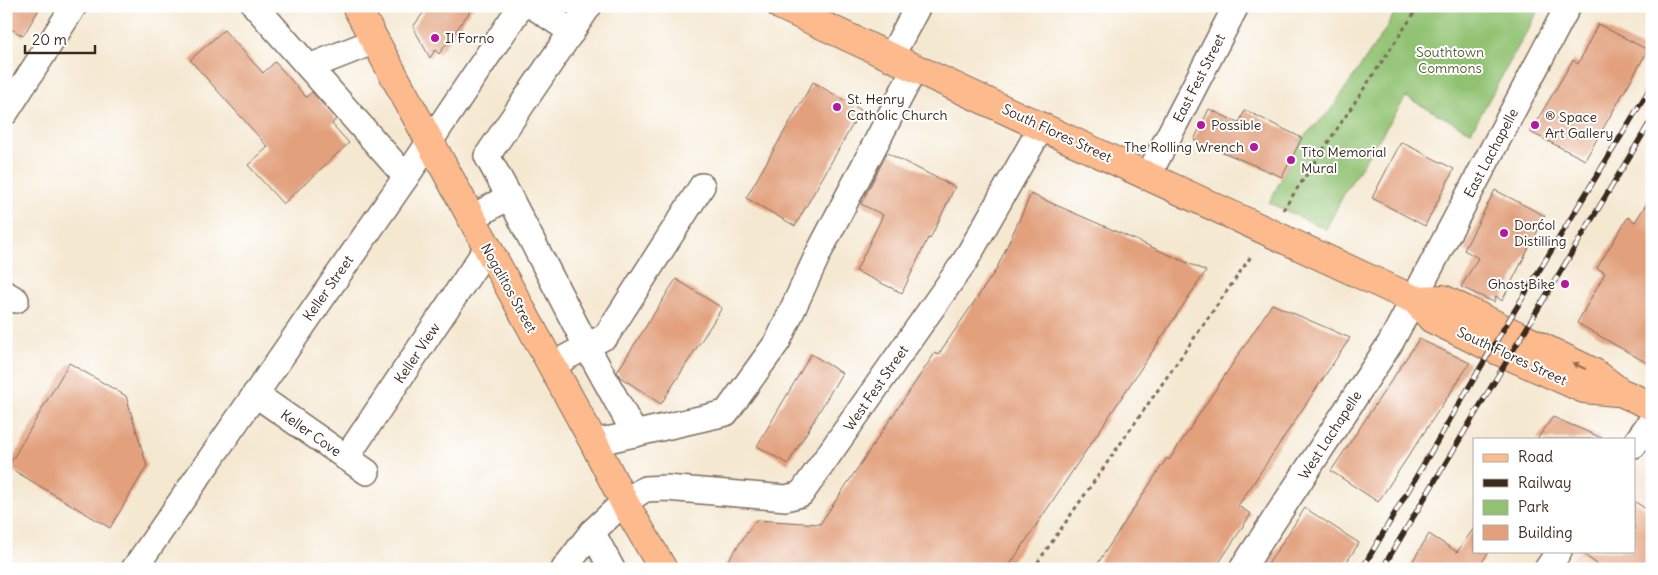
<svg xmlns="http://www.w3.org/2000/svg" width="1658" height="575" font-family="Delius,sans-serif">
<style>
.built{fill:#f3d4be}
.green{fill:#91c272;stroke:#667648}
.building{fill:#e2a07d}
.lines{fill:none;stroke-linecap:round;stroke-linejoin:round}
.minor-casing{stroke:#7c6c5d;stroke-width:28}
.major-casing{stroke:#7c6c5d;stroke-width:30}
.path{stroke:#7c6c5d;stroke-width:3;stroke-dasharray:4 4;stroke-linecap:butt}
.minor{stroke:#fff;stroke-width:25}
.major{stroke:#fcba8d;stroke-width:28}
.rail-casing{stroke:#3b2a1e;stroke-width:5.5}
.rail{stroke:#fff;stroke-width:4;stroke-dasharray:11;stroke-linecap:butt}
.oneway{fill:#926b50}
.poi-dot{fill:#b5179e;stroke:#fff;stroke-width:2}
.labels{text-anchor:middle;stroke-width:4;stroke-linejoin:round;paint-order:stroke}
.poi-label{font-size:14px;fill:#3b2a1e;stroke:#fff;text-anchor:start}
.park-label{font-size:14px;fill:#595f3b;stroke:#fff}
.street-label{font-size:14px;fill:#3b2a1e;stroke:#fff}
</style>
<rect width="100%" height="100%" fill="#fff"/>
<filter id="ink" filterUnits="userSpaceOnUse"><feTurbulence type="fractalNoise" baseFrequency=".02" numOctaves="2"/><feDisplacementMap in="SourceGraphic" scale="10" xChannelSelector="R" yChannelSelector="G"/><feConvolveMatrix kernelMatrix="1 2 1 2 8 2 1 2 1" color-interpolation-filters="sRGB"/></filter>
<filter id="wash" filterUnits="userSpaceOnUse"><feTurbulence type="fractalNoise" baseFrequency=".0096" numOctaves="4" result="noise"/><feDisplacementMap in="SourceGraphic" scale="20" xChannelSelector="R" yChannelSelector="G"/><feGaussianBlur stdDeviation="1.12" result="paint"/><feColorMatrix in="noise" values="0 0 0 0 0 0 0 0 0 0 0 0 0 0 0 0 0 1.4 0 .05"/><feComposite in="paint" operator="in"/></filter>
<g filter="url(#wash)">
<rect width="100%" height="100%" fill="#f5e8d1"/>
<path class="built" d="M1648,451l4,1v117h-86l12,-18h56v-80z"/>
<path class="green" d="M1398,6h143l-70,126 -65,-35 -61,95 -19,37 -57,-26 33,-65 28,-27 57,-84z"/>
<g id="blocks">
<g class="building">
<path d="M6,6h35l-18,30 -17,-10z"/>
<path d="M428,6h46l-35,48 -4,-4 -5,8 -17,-31z"/>
<path d="M1598,24l50,26 -63,110 -55,-28 43,-72 5,4z"/>
<path d="M224,30l39,43 12,-11 31,35 6,-5 24,27 -4,5 17,19 -66,61 -35,-39 20,-18 -78,-87z"/>
<path d="M813,82l48,28 -66,116 -49,-28z"/>
<path d="M1209,109l30,14 6,-13 57,28 -20,39 -88,-37z"/>
<path d="M1401,142l53,27 -29,57 -53,-28z"/>
<path d="M887,153l68,34 -25,52 -2,-1 -26,55 -46,-22 27,-56 -22,-11z"/>
<path d="M1495,190l50,26 -43,85 -6,-5 -2,6 -33,-15 17,-29 -14,-8z"/>
<path d="M1031,194l175,77 -199,298h-285l34,-49 64,4 115,-171 3,2 58,-85z"/>
<path d="M1652,195v171l-75,-43 28,-50 -8,-5 31,-51 7,5z"/>
<path d="M676,279l46,29 -61,96 -41,-27 -3,-5z"/>
<path d="M1272,304l78,34 -112,168 13,8 -36,55h-121l73,-111 2,2z"/>
<path d="M1419,339l51,24 -92,139 -47,-31z"/>
<path d="M811,354l31,19 -54,91 -31,-18z"/>
<path d="M69,363l57,33 21,70 -37,62 -102,-61z"/>
<path d="M1553,417l51,22h-67z"/>
<path d="M1634,501l18,12v56h-48l-25,-18h55z"/>
<path d="M1305,508l54,35 -17,26h-77z"/>
<path d="M1474,528v23h15l-10,16 3,2h-74l21,-35 28,18z"/>
</g>
</g>
</g>
<g filter="url(#ink)">
<use href="#blocks" fill-opacity="0" stroke="#7c6c5d" stroke-width="1"/>
<g class="lines">
<defs>
<g id="minor">
<path d="M255,6l151,171"/>
<path d="M533,6l39,26"/>
<path d="M891,57l27,-51"/>
<path d="M309,67l66,-26"/>
<path d="M6,112l68,-106"/>
<path d="M1148,176l88,-170"/>
<path d="M509,196l-22,-40 102,-150"/>
<path d="M471,219l38,-23 78,151 48,87"/>
<path d="M6,294l10,6"/>
<path d="M552,365l54,-29 96,-150"/>
<path d="M255,394l112,78"/>
<path d="M593,441l19,-2 114,-26 52,-72 41,-89 96,-184"/>
<path d="M1634,445l18,-25"/>
<path d="M346,458l141,-210"/>
<path d="M592,532l20,37"/>
<path d="M134,569l272,-392 115,-171"/>
<path d="M564,569l28,-37 32,-30 21,-13 21,-1 120,10 15,-4 164,-233 77,-135"/>
<path d="M1242,569l149,-227 177,-336"/>
<path d="M1547,569l12,-18"/>
</g>
<g id="major">
<path d="M356,6l237,435 31,61 39,67"/>
<path d="M781,6l619,287 15,7 28,-1 152,74 25,19 32,14"/>
<path d="M1415,300l17,19 60,29 92,41 32,3"/>
</g>
</defs>
<use href="#minor" class="minor-casing"/>
<use href="#major" class="major-casing"/>
<g class="path">
<path d="M1283,210l136,-204"/>
<path d="M1033,569l219,-314"/>
</g>
<use href="#minor" class="minor"/>
<use href="#major" class="major"/>
<defs>
<g id="rail">
<path d="M1362,569l130,-221 160,-263"/>
<path d="M1382,569l270,-450"/>
</g>
</defs>
<use href="#rail" class="rail-casing"/>
<use href="#rail" class="rail"/>
</g>
<defs><path id="oneway-solid" d="M-6-.8H1V-3.2L6.5 0L1 3.2V.8H-6Z" transform="scale(1.25)"/></defs>
<use class="oneway" href="#oneway-solid" transform="translate(1579 366) rotate(-155)"/>
</g>
<g class="poi-dot">
<circle cx="435" cy="38" r="5"/>
<circle cx="837" cy="107" r="5"/>
<circle cx="1201" cy="125" r="5"/>
<circle cx="1535" cy="125" r="5"/>
<circle cx="1254" cy="147" r="5"/>
<circle cx="1291" cy="160" r="5"/>
<circle cx="1504" cy="233" r="5"/>
<circle cx="1565" cy="284" r="5"/>
</g>
<g class="labels">
<g class="poi-label">
<text x="445" y="43">Il Forno</text>
<text x="847" y="104">St. Henry<tspan x="847" dy="16">Catholic Church</tspan></text>
<text x="1545" y="122">® Space<tspan x="1545" dy="16">Art Gallery</tspan></text>
<text x="1211" y="130">Possible</text>
<text x="1244" y="152" text-anchor="end">The Rolling Wrench</text>
<text x="1301" y="157">Tito Memorial<tspan x="1301" dy="16">Mural</tspan></text>
<text x="1514" y="230">Dorćol<tspan x="1514" dy="16">Distilling</tspan></text>
<text x="1555" y="289" text-anchor="end">Ghost Bike</text>
</g>
<g class="park-label">
<text x="1450" y="57">Southtown<tspan x="1450" dy="16">Commons</tspan></text>
</g>
<g class="street-label">
<text transform="translate(1199 78) rotate(-63)" y="5">East Fest Street</text>
<text transform="translate(1057 133) rotate(25)" y="5">South Flores Street</text>
<text transform="translate(1491 153) rotate(-62)" y="5">East Lachapelle</text>
<text transform="translate(328 288) rotate(-55)" y="5">Keller Street</text>
<text transform="translate(509 288) rotate(61)" y="5">Nogalitos Street</text>
<text transform="translate(417 353) rotate(-56)" y="5">Keller View</text>
<text transform="translate(1512 356) rotate(25)" y="5">South Flores Street</text>
<text transform="translate(876 388) rotate(-55)" y="5">West Fest Street</text>
<text transform="translate(311 433) rotate(35)" y="5">Keller Cove</text>
<text transform="translate(1330 435) rotate(-57)" y="5">West Lachapelle</text>
</g>
</g>
<rect width="1658" height="575" fill="none" stroke="#fff" stroke-width="25"/>
<rect x="1473" y="438" width="162" height="115" fill="#ffffff" stroke="#b1aaa5"/>
<rect x="1483" y="454" width="25" height="8" fill="#fcba8d" stroke="#b1aaa5"/>
<text x="1518" y="462" font-size="15" fill="#3b2a1e">Road</text>
<rect x="1483" y="479" width="25" height="8" fill="#3b2a1e" stroke="#b1aaa5"/>
<text x="1518" y="488" font-size="15" fill="#3b2a1e">Railway</text>
<rect x="1483" y="500" width="25" height="15" fill="#91c272" stroke="#b1aaa5"/>
<text x="1518" y="512" font-size="15" fill="#3b2a1e">Park</text>
<rect x="1483" y="525" width="25" height="15" fill="#e2a07d" stroke="#b1aaa5"/>
<text x="1518" y="538" font-size="15" fill="#3b2a1e">Building</text>
<path d="M25 45v8h70v-8" fill="none" stroke="#3b2a1e" stroke-width="2.5"/>
<text x="32" y="45" font-size="15" fill="#3b2a1e" stroke="#ffffff" stroke-width="4" paint-order="stroke">20 m</text>
</svg>
